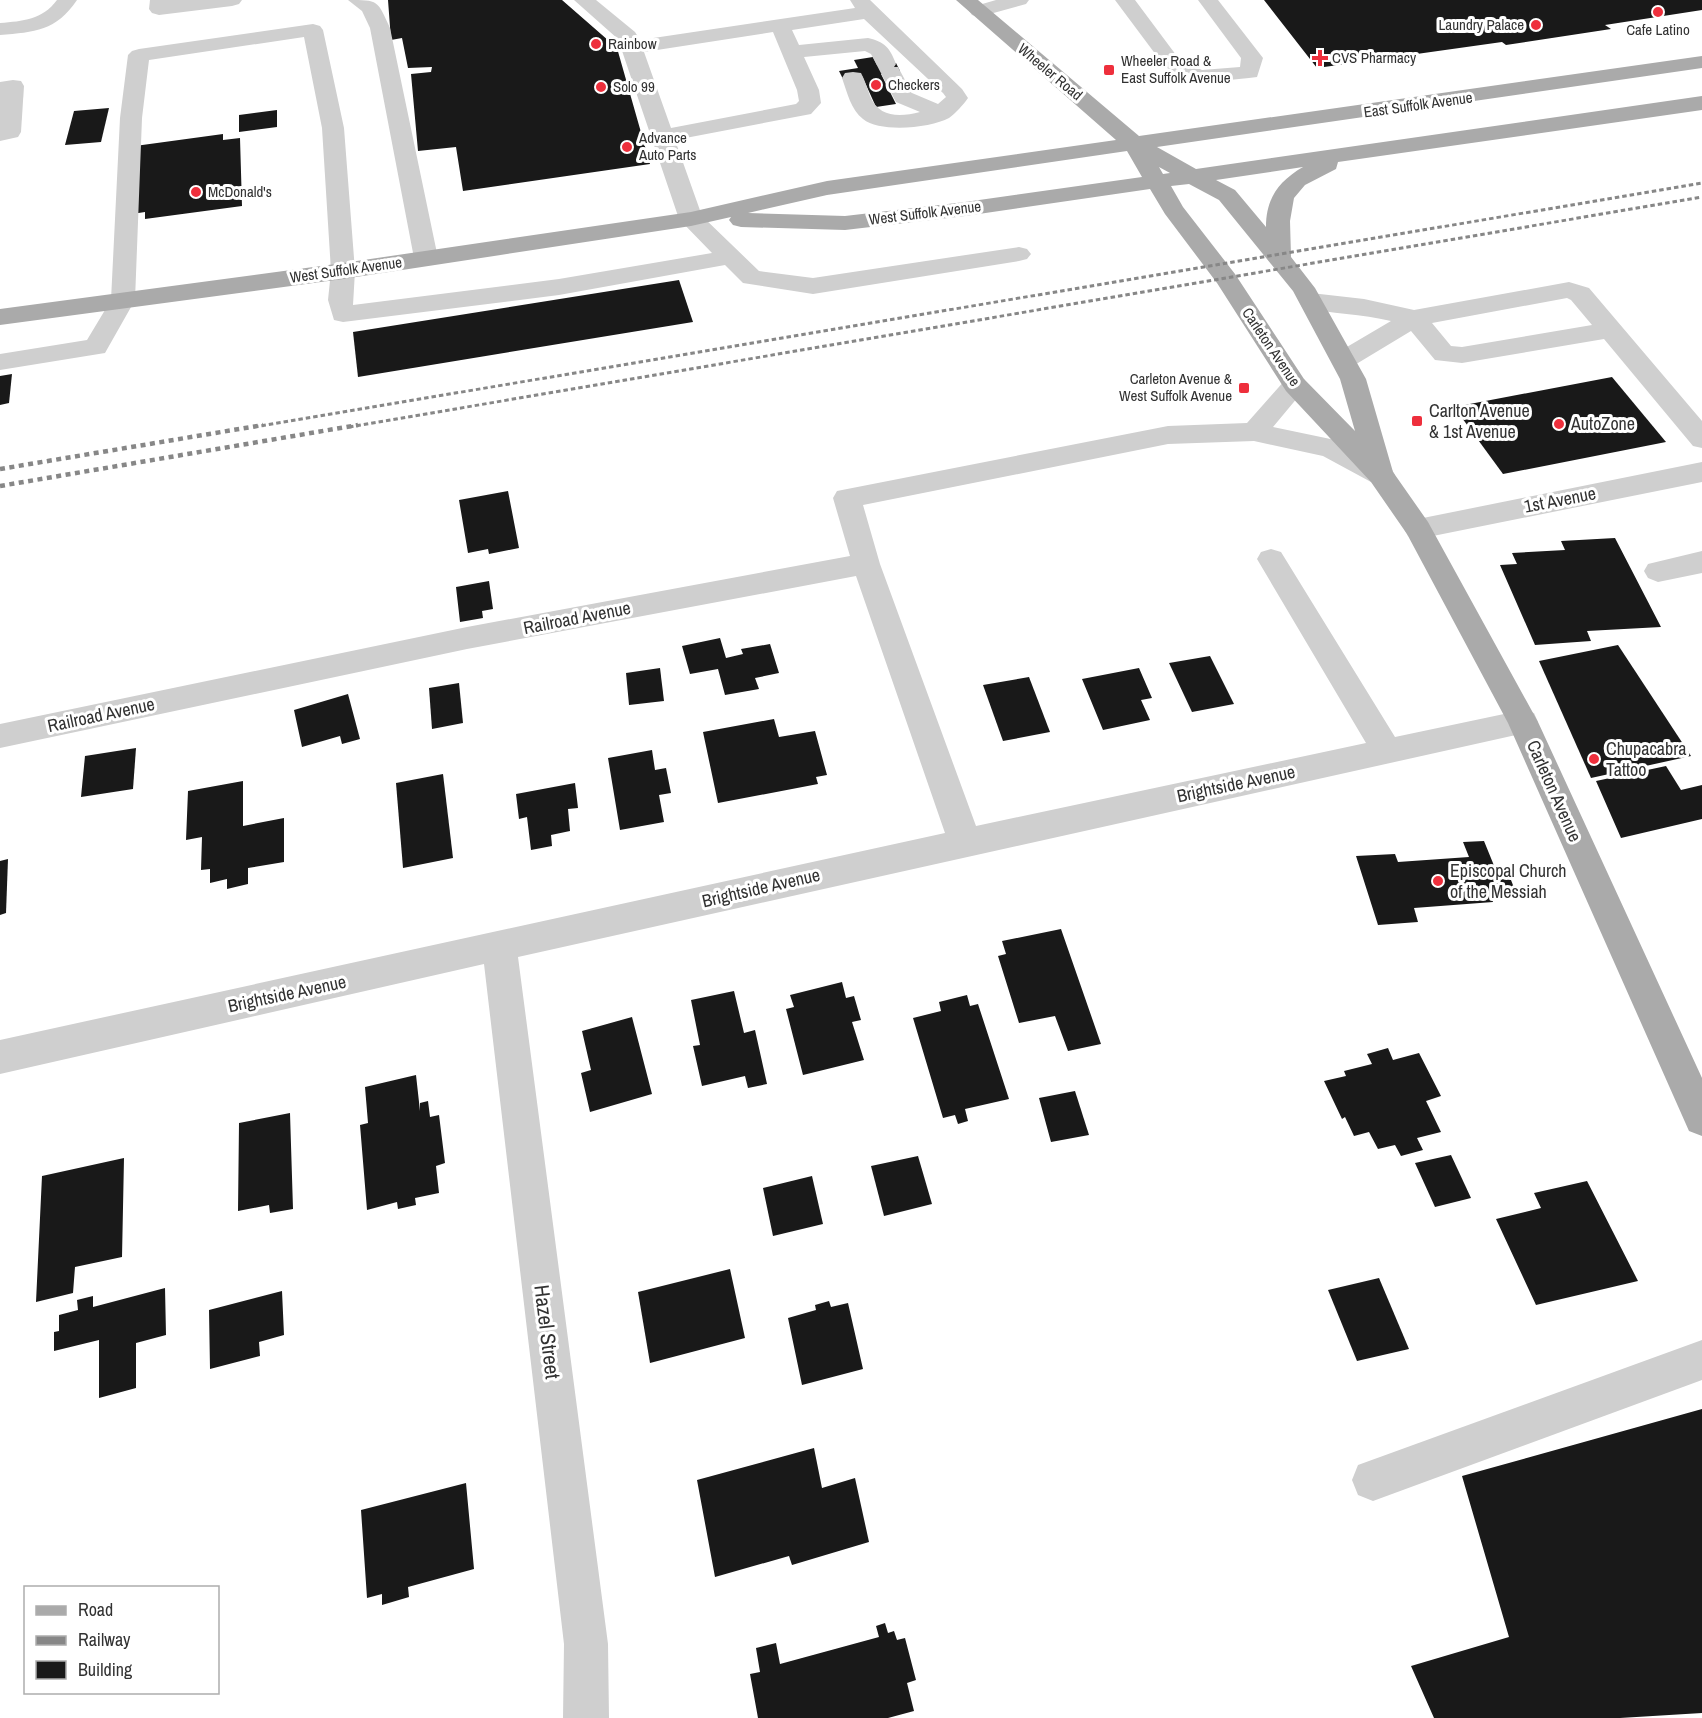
<svg xmlns="http://www.w3.org/2000/svg" width="1702" height="1718" font-family="'Archivo Narrow',sans-serif">
<style>
.building{fill:#191919}
.lines{fill:none;stroke-linecap:round;stroke-linejoin:round}
.minor{fill:#cfcfcf;fill-rule:evenodd}
.major{fill:#aaa;fill-rule:evenodd}
.rail-far1{stroke:#878787;stroke-width:3;stroke-dasharray:4.5 3;stroke-linecap:butt}
.rail{stroke:#878787;stroke-width:4.5;stroke-dasharray:5 4.5;stroke-linecap:butt}
.poi-dot{fill:#ee2f3c;stroke:#fff;stroke-width:2}
.labels{text-anchor:middle;stroke-width:6;stroke-linejoin:round;paint-order:stroke}
.far-poi-label{font-size:15px;fill:#323232;stroke:#fff;text-anchor:start}
.far-street-label{font-size:15px;fill:#323232;stroke:#fff}
.poi-label{font-size:18px;fill:#323232;stroke:#fff;text-anchor:start}
.street-label{font-size:18px;fill:#323232;stroke:#fff}
.near-street-label{font-size:21px;fill:#323232;stroke:#fff}
</style>
<rect width="100%" height="100%" fill="#fff"/>
<g class="building">
<path d="M388,0h174l55,48 33,116 -187,27 -7,-44 -38,4 -7,-77 20,-2 1,-5 -24,1 -6,-30 -11,2z"/>
<path d="M1264,0h438v10l-97,15 6,4 -105,16 -4,-3 -185,26z"/>
<path d="M873,57l4,8 19,-2 4,8 -19,3 15,30 -20,3 -14,-31 -19,3 -4,-8 19,-3 -4,-8z"/>
<path d="M109,108l-8,34 -36,3 9,-34z"/>
<path d="M277,110v17l-38,5v-17z"/>
<path d="M223,134v6l17,-2 2,68 -97,13v-7l-13,2 3,-68z"/>
<path d="M679,280l14,42 -335,55 -5,-45z"/>
<path d="M12,374l-3,29 -9,2v-29z"/>
<path d="M1612,377l54,65 -163,32 -49,-67z"/>
<path d="M508,491l11,57 -30,6 -1,-5 -20,4 -9,-53z"/>
<path d="M1615,538l46,89 -74,4 4,10 -56,4 -35,-80 17,-1 -5,-11 53,-3 -4,-9z"/>
<path d="M489,581l4,28 -11,2 1,7 -23,4 -4,-35z"/>
<path d="M720,638l6,20 17,-4 -2,-5 29,-5 9,29 -24,5 4,11 -34,6 -7,-26 -28,5 -8,-28z"/>
<path d="M1618,645l73,111 -100,22 -52,-117z"/>
<path d="M1210,656l24,48 -42,8 -23,-49z"/>
<path d="M660,668l4,33 -35,4 -3,-32z"/>
<path d="M1139,668l13,30 -11,2 9,20 -47,10 -21,-51z"/>
<path d="M1029,677l21,55 -47,9 -20,-56z"/>
<path d="M459,683l4,40 -31,6 -3,-41z"/>
<path d="M348,694l12,45 -18,5 -2,-8 -38,11 -8,-37z"/>
<path d="M774,719l5,18 36,-6 12,44 -11,2 2,7 -100,19 -15,-71z"/>
<path d="M136,748l-3,41 -52,8 4,-41z"/>
<path d="M652,750l3,20 11,-2 5,25 -12,2 5,27 -44,8 -12,-72z"/>
<path d="M1666,766l15,24 21,-5v34l-81,19 -25,-57z"/>
<path d="M443,774l10,84 -50,10 -7,-85z"/>
<path d="M243,781v45l41,-8v44l-36,6v16l-21,5v-10l-17,4v-14l-9,1 1,-33 -16,3 2,-49z"/>
<path d="M575,783l3,25 -10,1 2,22 -19,4 1,11 -21,4 -4,-33 -8,2 -3,-25z"/>
<path d="M1484,841l11,27 11,-1 10,26 -25,2 2,7 -79,6 4,14 -40,3 -22,-69 39,-2 3,8 71,-5 -6,-15z"/>
<path d="M8,859l-2,54 -6,2v-54z"/>
<path d="M1061,929l40,115 -33,7 -13,-35 -36,7 -21,-67 8,-2 -4,-13z"/>
<path d="M842,982l4,16 8,-2 7,24 -9,2 12,38 -61,15 -17,-66 8,-2 -4,-12z"/>
<path d="M734,991l10,42 11,-3 12,54 -19,4 -3,-12 -43,10 -9,-40 7,-1 -9,-45z"/>
<path d="M967,995l3,11 8,-2 31,95 -44,10 3,12 -10,3 -3,-9 -12,3 -30,-100 28,-7 -2,-9z"/>
<path d="M632,1017l20,77 -62,18 -9,-39 10,-3 -9,-39z"/>
<path d="M1388,1048l5,12 26,-7 22,43 -15,5 15,31 -24,6 6,12 -22,6 -6,-11 -17,4 -9,-17 -15,4 -9,-19 -3,2 -18,-38 22,-5 -2,-5 28,-7 -5,-10z"/>
<path d="M416,1075l4,36v-8l8,-2 2,16 9,-2 6,48 -9,3 3,27 -24,5 1,7 -18,4 -1,-7 -30,8 -7,-85 8,-2 -3,-36z"/>
<path d="M1075,1091l14,44 -38,7 -12,-44z"/>
<path d="M290,1113l3,96 -23,4 -1,-8 -31,6 1,-88z"/>
<path d="M1451,1155l20,43 -36,9 -20,-44z"/>
<path d="M918,1156l14,48 -48,12 -13,-50z"/>
<path d="M124,1158l-2,99 -47,10 -2,26 -37,9 6,-126z"/>
<path d="M812,1176l11,48 -50,12 -10,-48z"/>
<path d="M1587,1181l51,100 -102,24 -40,-86 45,-11 -7,-15z"/>
<path d="M730,1269l15,69 -95,25 -12,-71z"/>
<path d="M1379,1278l30,71 -52,12 -29,-71z"/>
<path d="M165,1288l1,47 -30,8v45l-37,10v-58l-45,11v-19l5,-1v-16l19,-5 -1,-10 16,-4v11z"/>
<path d="M282,1291l2,44 -25,7 1,14 -50,13 -1,-59z"/>
<path d="M829,1301l2,6 17,-4 15,66 -61,16 -14,-67 28,-8 -1,-5z"/>
<path d="M1702,1409v304l-82,5h-186l-23,-52 98,-29 -47,-161z"/>
<path d="M814,1448l8,40 33,-10 14,64 -77,23 -3,-9 -74,21 -18,-97z"/>
<path d="M466,1483l8,86 -66,18 1,10 -27,8v-11l-15,4 -6,-88z"/>
<path d="M885,1623l3,10 6,-2 3,9 8,-2 11,42 -9,3 7,28 -26,7h-130l-8,-44 10,-2 -4,-24 20,-5 4,21 99,-27 -3,-11z"/>
</g>
<g class="lines">
<g class="minor">
<path d="M57,0h20c-21,31 -42,32 -77,35v-12c23,-2 42,-3 57,-23z"/>
<path d="M150,0h92l-3,4 -7,2 -73,9 -7,-2 -3,-4z"/>
<path d="M348,0c31,0 29,0 42,28l48,230 -3,5 -9,2 -9,-2 -3,-5 -44,-230 -8,-17z"/>
<path d="M574,0h22l39,32 5,8 215,-32 -5,-8h20l92,89 6,9c-5,7 -12,15 -19,20 -18,10 -69,15 -86,1 -12,-9 -16,-27 -21,-41l3,-5 8,-1 8,1c4,7 6,15 9,23 9,22 30,21 50,16l-24,-10 -25,-48 -6,-3 -61,6 15,33 2,13 -10,11 -136,26 27,76 57,55 54,7 206,-31 8,2 4,5 -4,5 -8,2 -206,33 -70,-11 -18,-18 -166,30 -216,27 -9,-2 -6,-20 3,-29 -9,-143 -18,-91 -155,23 -7,58 -7,182 -30,53 -105,17v-16l87,-14 24,-40 9,-182 8,-63 4,-4 7,-2 174,-25 7,2 3,4 21,98 11,143 -2,34 206,-26 153,-26 -33,-34 -61,-180zM864,19l79,74 3,4 -8,7 -26,-11 -14,-26h-4l2,-3c-6,-16 -11,-22 -28,-26l-69,7 -7,-15zM773,32l24,58 2,11 -3,3 -125,24 -27,-76z"/>
<path d="M996,0h33l-3,4 -47,13 -7,-2 -3,-4 3,-4z"/>
<path d="M1115,0h20l44,59 23,11 38,-3 1,-9 -43,-58h20l45,58 -6,19 -8,1 -50,5 -34,-16z"/>
<path d="M13,80l8,1 3,5 -3,46 -3,5 -18,4v-59z"/>
<path d="M1569,282l20,6 113,133v27l-9,-2 -89,-107 -142,24 -27,-3 -24,-29 -58,35 -9,2 -9,-2 -4,-6 4,-6 56,-33c-29,-7 -60,-7 -89,-14l-3,-6 3,-6 9,-2 53,6 50,11zM1567,298l4,2 21,25 -130,22 -11,-1 -19,-23z"/>
<path d="M1295,376l9,3 4,6 -35,42 67,14 51,27 4,7 -4,7 -10,3 -10,-3 -48,-26 -69,-15 -86,3 -305,61 17,59 96,262 390,-83 -109,-184 4,-7 10,-3 10,3 114,185 128,-27 11,3 4,9 -4,9 -1016,226 90,687 1,74h-46l1,-74 -80,-680 -484,110v-34l945,-207 -89,-257 -389,73 -467,99v-24l467,-97 383,-71 -17,-58 4,-7 331,-65 79,-3 39,-44z"/>
<path d="M1702,462v20l-284,57 -10,-3 -4,-7 4,-7 10,-3z"/>
<path d="M1702,551v22l-44,9 -10,-4 -4,-7 4,-7z"/>
<path d="M1702,1340v40l-329,121 -15,-6 -6,-15 6,-15z"/>
</g>
<path class="major" d="M956,0h22l161,136 563,-80v12l-545,79 39,22 506,-73v14l-364,52 -2,7 -31,16 -11,13 -4,23 1,36 24,31 51,91 27,93 35,50 110,200 164,356v58l-13,-5 -181,-408 -101,-189 -36,-52 -85,-91 -69,-108 -52,-69 -15,-25 -185,27 -120,14 -104,-3 -8,-2 -4,-5 2,-3 -40,9 -348,53 -343,46v-16l343,-46 348,-51 136,-31 289,-41zM1127,151l15,26 -177,25 -120,14 -97,-3 79,-18zM1159,167l11,6 -7,1zM1303,167c-24,14 -37,31 -37,60l-31,-37 -19,-10zM1189,184l30,16 74,91 47,88 15,52 -51,-52 -69,-105 -52,-67 -12,-21z"/>
<g class="rail-far1">
<path d="M254,427l1448,-244"/>
<path d="M349,427l1353,-230"/>
</g>
<g class="rail">
<path d="M0,469l263,-44"/>
<path d="M0,486l358,-61"/>
</g>
</g>
<g class="poi-dot">
<circle cx="1658" cy="12" r="6"/>
<circle cx="1536" cy="25" r="6"/>
<circle cx="596" cy="44" r="6"/>
<path d="M1317 49h6v6h6v6h-6v6h-6v-6h-6v-6h6z"/>
<rect x="1103" y="64" width="12" height="12" rx="3"/>
<circle cx="876" cy="85" r="6"/>
<circle cx="601" cy="87" r="6"/>
<circle cx="627" cy="147" r="6"/>
<circle cx="196" cy="192" r="6"/>
<rect x="1238" y="382" width="12" height="12" rx="3"/>
<rect x="1411" y="415" width="12" height="12" rx="3"/>
<circle cx="1559" cy="424" r="6"/>
<circle cx="1594" cy="759" r="6"/>
<circle cx="1438" cy="881" r="6"/>
</g>
<g class="labels">
<g class="far-poi-label">
<text x="1524" y="30" text-anchor="end">Laundry Palace</text>
<text x="1658" y="35" text-anchor="middle">Cafe Latino</text>
<text x="608" y="49">Rainbow</text>
<text x="1332" y="63">CVS Pharmacy</text>
<text x="1121" y="66">Wheeler Road &amp;<tspan x="1121" dy="17">East Suffolk Avenue</tspan></text>
<text x="888" y="90">Checkers</text>
<text x="613" y="92">Solo 99</text>
<text x="639" y="143">Advance<tspan x="639" dy="17">Auto Parts</tspan></text>
<text x="208" y="197">McDonald's</text>
<text x="1232" y="384" text-anchor="end">Carleton Avenue &amp;<tspan x="1232" dy="17">West Suffolk Avenue</tspan></text>
</g>
<g class="far-street-label">
<text transform="translate(1050 72) rotate(40)" y="5">Wheeler Road</text>
<text transform="translate(1418 105) rotate(-8)" y="5">East Suffolk Avenue</text>
<text transform="translate(925 213) rotate(-7)" y="5">West Suffolk Avenue</text>
<text transform="translate(346 270) rotate(-8)" y="5">West Suffolk Avenue</text>
<text transform="translate(1271 347) rotate(56)" y="5">Carleton Avenue</text>
</g>
<g class="poi-label">
<text x="1429" y="417">Carlton Avenue<tspan x="1429" dy="21">&amp; 1st Avenue</tspan></text>
<text x="1571" y="430">AutoZone</text>
<text x="1606" y="755">Chupacabra<tspan x="1606" dy="21">Tattoo</tspan></text>
<text x="1450" y="877">Episcopal Church<tspan x="1450" dy="21">of the Messiah</tspan></text>
</g>
<g class="street-label">
<text transform="translate(1560 500) rotate(-11)" y="6">1st Avenue</text>
<text transform="translate(577 618) rotate(-11)" y="6">Railroad Avenue</text>
<text transform="translate(101 715) rotate(-12)" y="6">Railroad Avenue</text>
<text transform="translate(1236 784) rotate(-12)" y="6">Brightside Avenue</text>
<text transform="translate(1554 791) rotate(66)" y="6">Carleton Avenue</text>
<text transform="translate(761 888) rotate(-13)" y="6">Brightside Avenue</text>
<text transform="translate(287 994) rotate(-12)" y="6">Brightside Avenue</text>
</g>
<g class="near-street-label">
<text transform="translate(547 1332) rotate(83)" y="7">Hazel Street</text>
</g>
</g>
<rect x="24" y="1586" width="195" height="108" fill="#ffffff" stroke="#adadad" stroke-width="1.5"/>
<rect x="36" y="1606" width="30" height="9" fill="#aaaaaa" stroke="#adadad" stroke-width="1.5"/>
<text x="78" y="1616" font-size="18" fill="#323232">Road</text>
<rect x="36" y="1636" width="30" height="9" fill="#878787" stroke="#adadad" stroke-width="1.5"/>
<text x="78" y="1646" font-size="18" fill="#323232">Railway</text>
<rect x="36" y="1661" width="30" height="18" fill="#191919" stroke="#adadad" stroke-width="1.5"/>
<text x="78" y="1676" font-size="18" fill="#323232">Building</text>
</svg>
